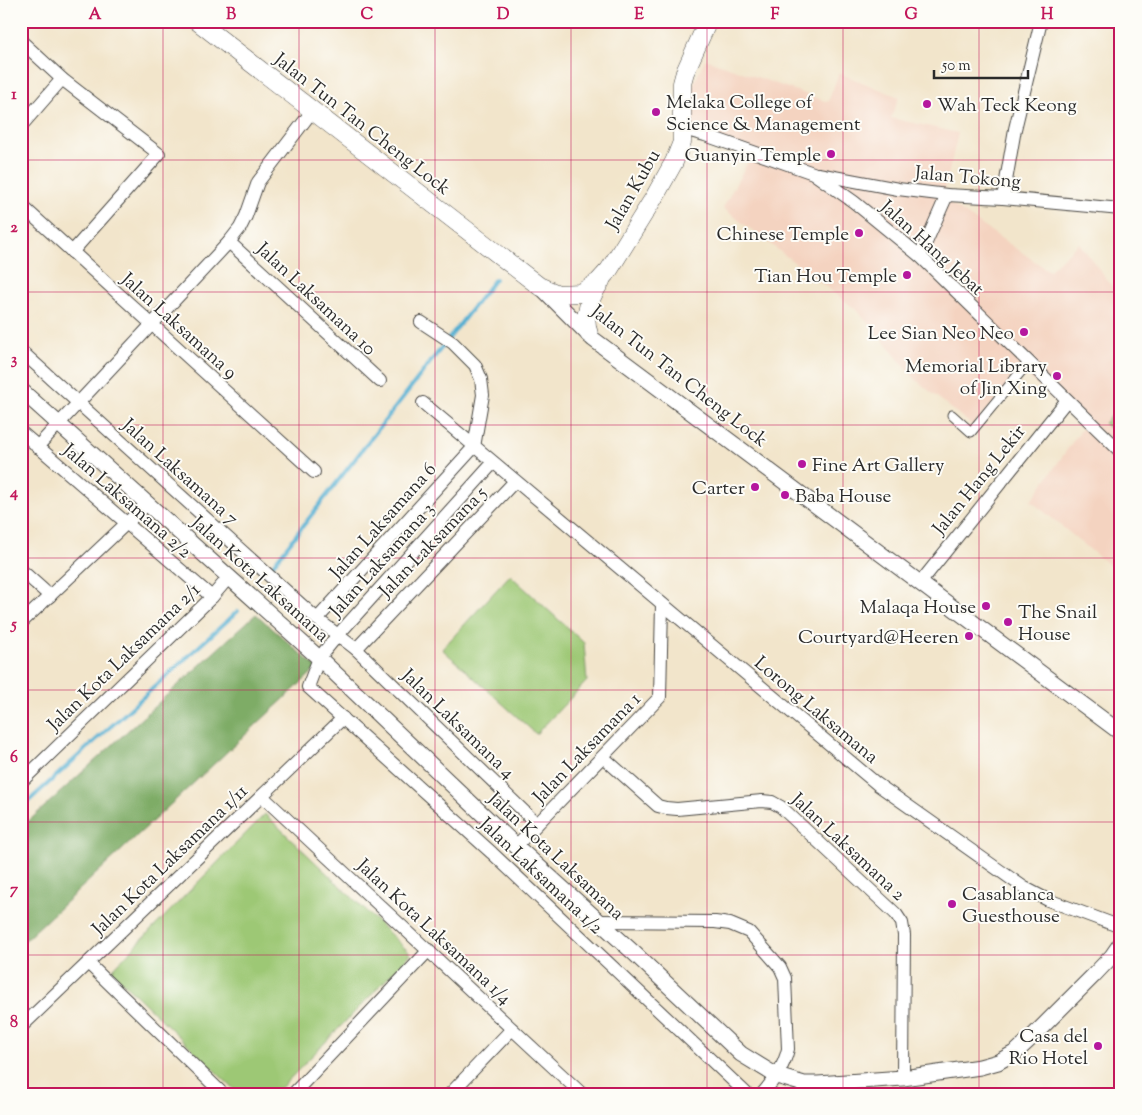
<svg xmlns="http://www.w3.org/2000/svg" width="1142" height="1115" font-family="'Sorts Mill Goudy',serif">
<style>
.built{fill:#f4d3c0}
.green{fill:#9dc875;stroke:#647a50}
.forest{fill:#7eac66;stroke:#546c48}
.water{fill:#53afd1;stroke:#3f6d7e}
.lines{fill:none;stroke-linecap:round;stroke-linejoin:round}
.stream{stroke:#53afd1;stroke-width:4}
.pedestrian-casing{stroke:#494743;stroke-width:11}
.minor-casing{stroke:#494743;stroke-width:14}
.tertiary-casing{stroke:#494743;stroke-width:17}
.secondary-casing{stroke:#494743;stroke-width:19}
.pedestrian{stroke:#fff;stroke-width:9}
.minor{stroke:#fff;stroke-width:12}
.tertiary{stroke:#fff;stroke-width:15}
.secondary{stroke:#fff;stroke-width:18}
.grid{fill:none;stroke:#c2185b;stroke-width:1;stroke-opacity:0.55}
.poi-dot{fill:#b5179e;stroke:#fdfcf7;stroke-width:2}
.labels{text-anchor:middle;stroke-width:4;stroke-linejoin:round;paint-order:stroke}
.poi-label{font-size:19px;fill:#2b2b2b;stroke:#fdfcf7;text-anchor:end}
.street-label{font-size:19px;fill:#2b2b2b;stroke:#fdfcf7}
.neatline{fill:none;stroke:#c2185b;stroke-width:2}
.grid-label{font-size:16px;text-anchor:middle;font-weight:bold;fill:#c2185b}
</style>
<rect width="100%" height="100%" fill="#fdfcf7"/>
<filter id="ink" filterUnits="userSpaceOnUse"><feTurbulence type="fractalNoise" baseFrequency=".02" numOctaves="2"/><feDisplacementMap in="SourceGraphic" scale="10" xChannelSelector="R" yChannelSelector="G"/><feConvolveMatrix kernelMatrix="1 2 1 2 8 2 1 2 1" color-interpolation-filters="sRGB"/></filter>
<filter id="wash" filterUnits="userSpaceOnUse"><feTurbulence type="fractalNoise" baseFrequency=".0096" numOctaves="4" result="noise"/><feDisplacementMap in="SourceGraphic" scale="20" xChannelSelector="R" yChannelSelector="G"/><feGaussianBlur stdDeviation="1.12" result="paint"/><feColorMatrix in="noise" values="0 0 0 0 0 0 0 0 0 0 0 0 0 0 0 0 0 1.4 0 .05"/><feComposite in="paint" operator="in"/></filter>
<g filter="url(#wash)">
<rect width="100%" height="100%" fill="#f2e5cb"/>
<path class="built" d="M705,59l123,43 11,-29 60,24 -8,21 67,15 -13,55 6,16 98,67 30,-28 42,55v277l-90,-74 52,-74 -62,-57 -48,56 -57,-46 -58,-69 -135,-103 29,-54 -57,-17 -8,-38z"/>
<g class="green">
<path d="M1121,407v28l-3,2 -14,-14z"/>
<path d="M510,575l74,68 3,38 -51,53 -94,-85z"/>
<path d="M265,814l146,140 -136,140h-36l-128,-123z"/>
</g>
<path class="forest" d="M256,614l61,54 -296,276v-116z"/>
<path class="water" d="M1121,1077v17h-19l-4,-3 5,-5 6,4z"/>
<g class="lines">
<g class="stream">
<path d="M268,571l227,-292"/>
<path d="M21,808l217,-197"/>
</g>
</g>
</g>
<g filter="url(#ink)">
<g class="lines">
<defs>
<path id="pedestrian" d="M952,415l19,17 57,-69"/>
<g id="minor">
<path d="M21,41l41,38 97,75 -87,98"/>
<path d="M21,126l41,-47"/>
<path d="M683,129l22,6 108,38 41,29 66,54 201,196"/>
<path d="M818,174l80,15 49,6 56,3 118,11"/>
<path d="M1003,198l12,-69 26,-108"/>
<path d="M21,205l293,267"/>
<path d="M229,242l151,139"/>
<path d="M920,256l27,-61"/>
<path d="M21,351l296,268 39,30 181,175"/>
<path d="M423,403l454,381 146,103 25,13 73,27"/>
<path d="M21,432l191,165"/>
<path d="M37,447l192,-205 11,-14 6,-12 12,-34 55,-72"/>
<path d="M493,463l-156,173 -18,22 -11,29 184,166 255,241"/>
<path d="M21,570l29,26"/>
<path d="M920,583l147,-183"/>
<path d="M317,619l157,-172 9,-52 -2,-16 -6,-14 -22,-22 -32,-21"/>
<path d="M21,623l127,-120"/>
<path d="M356,649l159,-168"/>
<path d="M603,757l55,49 8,2 11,1 85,-8 10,1 9,5 115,107 6,9 2,12 -1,143"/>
<path d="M21,782l191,-185 17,-20"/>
<path d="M262,796l320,298"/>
<path d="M516,846l144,-149 2,-93"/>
<path d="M597,921l118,1 15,2 19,8 31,35 5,11 3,71c-4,18 -14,31 -26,45"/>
<path d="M88,963l135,131"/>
<path d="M21,1027l322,-309"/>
<path d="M293,1094l136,-144"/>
<path d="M450,1094l62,-65"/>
</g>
<g id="tertiary">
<path d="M542,288l51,51 528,394"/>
<path d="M21,390l298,268 197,188 118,107 107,101 36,22 27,8h14l85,-6 77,-11 18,-5 18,-10 14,-13 63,-63 19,-20 9,-13"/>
</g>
<g id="secondary">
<path d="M197,21l342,265 19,8 22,-1 18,-11 11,-12 46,-74 19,-34 8,-20v-59l3,-11 23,-51"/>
<path d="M589,334c-7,-19 1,-36 12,-53"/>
</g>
</defs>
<use href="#pedestrian" class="pedestrian-casing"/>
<use href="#minor" class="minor-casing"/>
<use href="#tertiary" class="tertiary-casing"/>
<use href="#secondary" class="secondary-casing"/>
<use href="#pedestrian" class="pedestrian"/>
<use href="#minor" class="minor"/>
<use href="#tertiary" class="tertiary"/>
<use href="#secondary" class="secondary"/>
</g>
</g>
<path class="grid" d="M163,21v1073M299,21v1073M435,21v1073M571,21v1073M707,21v1073M843,21v1073M979,21v1073M21,160h1100M21,292h1100M21,425h1100M21,558h1100M21,690h1100M21,822h1100M21,955h1100"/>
<g class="poi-dot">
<circle cx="927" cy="104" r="5"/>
<circle cx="656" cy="112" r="5"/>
<circle cx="831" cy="154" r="5"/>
<circle cx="859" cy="233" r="5"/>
<circle cx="907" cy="275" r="5"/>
<circle cx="1024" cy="332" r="5"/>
<circle cx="1057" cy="376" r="5"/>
<circle cx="802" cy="464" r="5"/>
<circle cx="755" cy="487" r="5"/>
<circle cx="785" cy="495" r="5"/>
<circle cx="986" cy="606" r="5"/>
<circle cx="1008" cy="622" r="5"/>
<circle cx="969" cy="636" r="5"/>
<circle cx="952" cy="904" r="5"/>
<circle cx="1098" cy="1046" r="5"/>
</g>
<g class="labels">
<g class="poi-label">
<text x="666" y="108" text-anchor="start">Melaka College of<tspan x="666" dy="22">Science &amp; Management</tspan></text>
<text x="937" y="111" text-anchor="start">Wah Teck Keong</text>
<text x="821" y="161">Guanyin Temple</text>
<text x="849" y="240">Chinese Temple</text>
<text x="897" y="282">Tian Hou Temple</text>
<text x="1014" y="339">Lee Sian Neo Neo</text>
<text x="1047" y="372">Memorial Library<tspan x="1047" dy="22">of Jin Xing</tspan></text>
<text x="812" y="471" text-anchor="start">Fine Art Gallery</text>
<text x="745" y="494">Carter</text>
<text x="795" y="502" text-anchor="start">Baba House</text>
<text x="976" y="613">Malaqa House</text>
<text x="1018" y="618" text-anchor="start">The Snail<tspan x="1018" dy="22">House</tspan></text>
<text x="959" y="643">Courtyard@Heeren</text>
<text x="962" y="900" text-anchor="start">Casablanca<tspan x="962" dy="22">Guesthouse</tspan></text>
<text x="1088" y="1042">Casa del<tspan x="1088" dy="22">Rio Hotel</tspan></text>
</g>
<g class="street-label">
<text transform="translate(363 123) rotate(38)" y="7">Jalan Tun Tan Cheng Lock</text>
<text transform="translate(968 176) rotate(5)" y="7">Jalan Tokong</text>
<text transform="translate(632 189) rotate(-60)" y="7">Jalan Kubu</text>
<text transform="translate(933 247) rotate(42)" y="7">Jalan Hang Jebat</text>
<text transform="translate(317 298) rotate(43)" y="7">Jalan Laksamana 10</text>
<text transform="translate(180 325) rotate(42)" y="7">Jalan Laksamana 9</text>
<text transform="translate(680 375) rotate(38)" y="7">Jalan Tun Tan Cheng Lock</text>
<text transform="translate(181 471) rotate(42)" y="7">Jalan Laksamana 7</text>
<text transform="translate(978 479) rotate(-51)" y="7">Jalan Hang Lekir</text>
<text transform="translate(128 500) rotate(41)" y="7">Jalan Laksamana 2/2</text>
<text transform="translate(382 520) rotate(-48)" y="7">Jalan Laksamana 6</text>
<text transform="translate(432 541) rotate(-46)" y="7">Jalan Laksamana 5</text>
<text transform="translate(381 559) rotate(-48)" y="7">Jalan Laksamana 3</text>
<text transform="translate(261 578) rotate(42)" y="7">Jalan Kota Laksamana</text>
<text transform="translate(123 656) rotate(-44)" y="7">Jalan Kota Laksamana 2/1</text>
<text transform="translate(817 709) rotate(40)" y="7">Lorong Laksamana</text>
<text transform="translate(459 723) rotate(44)" y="7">Jalan Laksamana 4</text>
<text transform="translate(586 747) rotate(-46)" y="7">Jalan Laksamana 1</text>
<text transform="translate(849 846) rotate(43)" y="7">Jalan Laksamana 2</text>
<text transform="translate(557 855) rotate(43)" y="7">Jalan Kota Laksamana</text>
<text transform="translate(169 859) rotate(-44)" y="7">Jalan Kota Laksamana 1/11</text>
<text transform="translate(542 875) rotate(43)" y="7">Jalan Laksamana 1/2</text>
<text transform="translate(435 931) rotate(43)" y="7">Jalan Kota Laksamana 1/4</text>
</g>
</g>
<rect width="1142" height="1115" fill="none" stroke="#fdfcf7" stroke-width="55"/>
<path d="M934 70v8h94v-8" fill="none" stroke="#2b2b2b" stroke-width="2.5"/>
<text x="942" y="70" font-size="15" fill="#2b2b2b" stroke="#fdfcf7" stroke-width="4" paint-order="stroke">50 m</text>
<rect x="28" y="28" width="1086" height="1060" class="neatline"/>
<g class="grid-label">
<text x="95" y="19">A</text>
<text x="231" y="19">B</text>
<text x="367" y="19">C</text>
<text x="503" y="19">D</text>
<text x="639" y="19">E</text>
<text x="775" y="19">F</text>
<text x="911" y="19">G</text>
<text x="1047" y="19">H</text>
<text x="14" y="99">1</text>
<text x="14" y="232">2</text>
<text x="14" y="364">3</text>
<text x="14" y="497">4</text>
<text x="14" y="629">5</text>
<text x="14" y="762">6</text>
<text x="14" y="894">7</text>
<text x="14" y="1027">8</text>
</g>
</svg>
